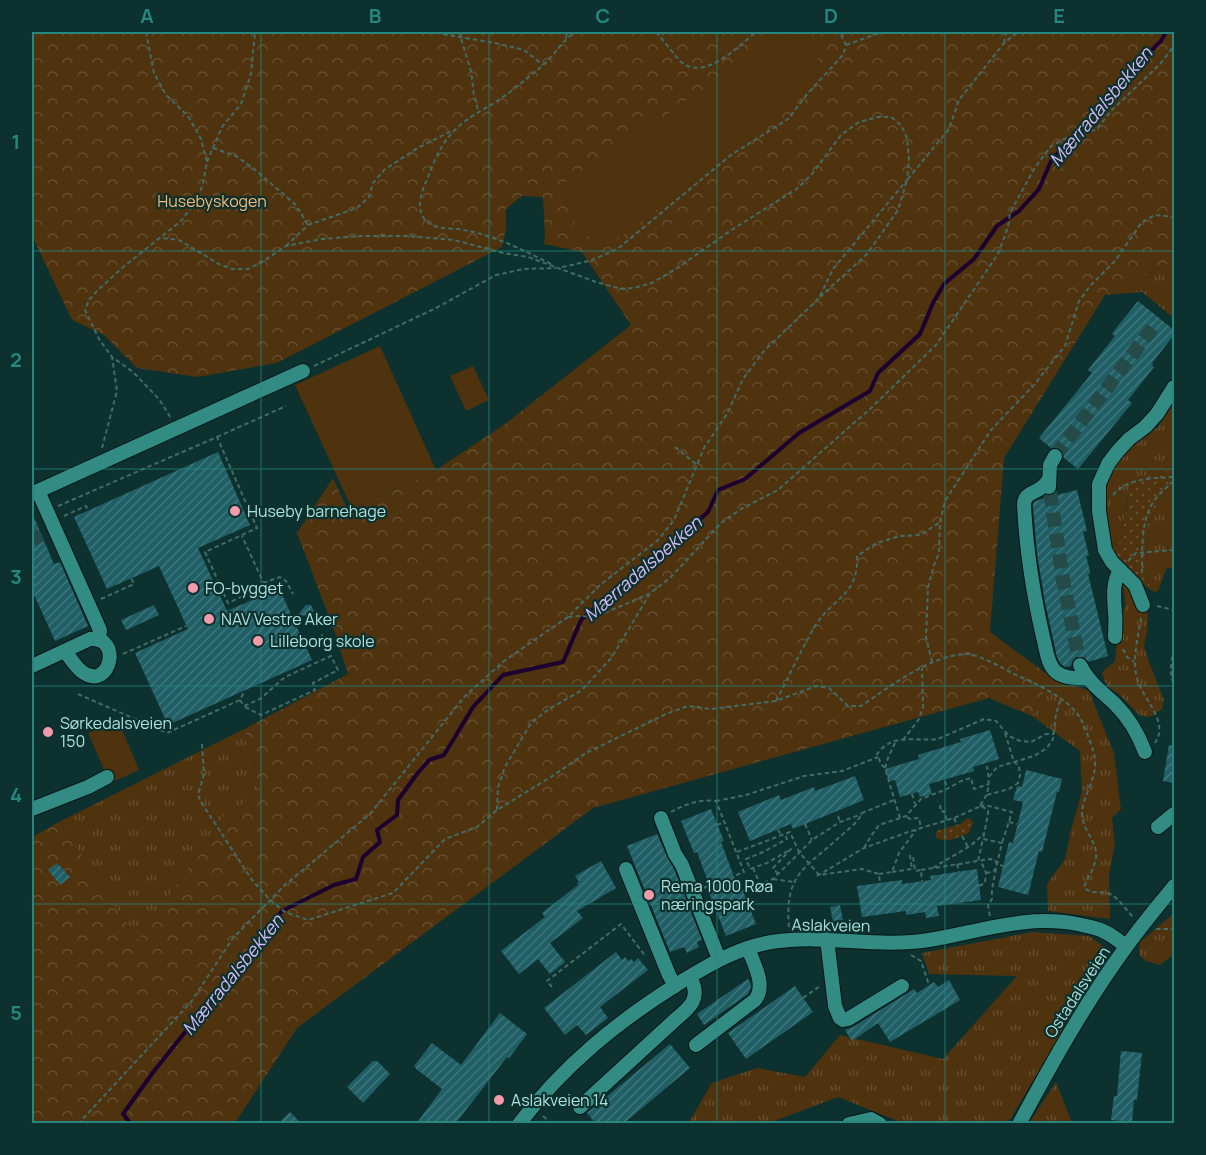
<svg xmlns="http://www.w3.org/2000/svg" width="1206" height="1155" font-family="Manrope,sans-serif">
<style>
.grass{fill:url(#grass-tufts)}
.forest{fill:url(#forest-crowns)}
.park{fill:url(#park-dots)}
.pitch{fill:#4f320e}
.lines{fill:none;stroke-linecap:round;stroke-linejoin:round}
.stream{stroke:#1c002f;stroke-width:4}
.building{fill:url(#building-hatch)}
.minor-tunnel{stroke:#244b48;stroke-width:14;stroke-dasharray:14 7;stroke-linecap:butt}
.minor-casing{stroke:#071615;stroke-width:16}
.path{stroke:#426c68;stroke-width:2;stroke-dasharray:4.5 3;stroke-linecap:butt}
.minor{stroke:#338c84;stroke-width:14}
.grid{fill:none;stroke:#27867e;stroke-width:1.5;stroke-opacity:0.55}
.poi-dot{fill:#f39aab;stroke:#0c312e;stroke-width:2}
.labels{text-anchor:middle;stroke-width:4.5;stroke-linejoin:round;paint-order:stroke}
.park-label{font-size:16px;fill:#fab973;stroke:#0c312e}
.poi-label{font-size:16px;fill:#aee0da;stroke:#0c312e;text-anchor:start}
.street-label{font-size:16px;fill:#aee0da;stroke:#0c312e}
.water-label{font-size:18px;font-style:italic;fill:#d8bbf6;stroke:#0c312e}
.neatline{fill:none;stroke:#27867e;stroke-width:2}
.grid-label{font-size:20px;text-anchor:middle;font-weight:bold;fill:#27867e}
</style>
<defs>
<pattern id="grass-tufts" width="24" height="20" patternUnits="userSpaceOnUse" patternTransform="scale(1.5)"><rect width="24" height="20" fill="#4f320e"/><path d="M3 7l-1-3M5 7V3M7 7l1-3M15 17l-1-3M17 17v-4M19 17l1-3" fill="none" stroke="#664f30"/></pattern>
<pattern id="forest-crowns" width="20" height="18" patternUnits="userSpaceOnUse" patternTransform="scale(1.5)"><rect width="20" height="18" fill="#4f320e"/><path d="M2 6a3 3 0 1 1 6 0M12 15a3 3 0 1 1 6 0" fill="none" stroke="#664f30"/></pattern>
<pattern id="park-dots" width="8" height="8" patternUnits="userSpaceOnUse" patternTransform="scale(1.5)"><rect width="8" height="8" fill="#4f320e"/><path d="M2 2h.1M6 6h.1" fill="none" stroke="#664f30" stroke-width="1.8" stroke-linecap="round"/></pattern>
<pattern id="building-hatch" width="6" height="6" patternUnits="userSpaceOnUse" patternTransform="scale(1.5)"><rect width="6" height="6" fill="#215f67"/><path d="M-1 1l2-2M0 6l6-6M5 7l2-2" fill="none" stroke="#3f767c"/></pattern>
</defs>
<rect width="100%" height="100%" fill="#0c312e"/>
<g class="grass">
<path d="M1174,261v57l-32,-26 -37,3z"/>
<path d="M1174,403v64l-46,30 -8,43 -2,7 -6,-2 -4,-4 -6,-42 3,-14 5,-12 12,-18 11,-12 25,-16z"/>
<path d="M1174,488v81l-5,-1 -3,1 -8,22 -3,1 -6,-3c0,-25 -6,-56 6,-80 4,-9 12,-15 19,-21z"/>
<path d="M1122,581l8,7 16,20 2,8 -1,16 -3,14 4,13 16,41 -2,9 -10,7 -5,1 -8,-2 -19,-20 -13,-9 -5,-12 2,-4 11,-8 3,-30 7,-26v-6z"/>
<path d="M1051,677l38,14 25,62 7,56 -9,9 3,26 -6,31 1,44 -62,-8 -1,-27 18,-25 6,-29 11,-38 -2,-41 -48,-35z"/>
<path d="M244,729l17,64 -36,22 -87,126 -79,-119z"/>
<path d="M1174,913v41l-14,11 -14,-4 -7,-6 1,-13z"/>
<path d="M1033,932l56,4 15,11 -4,20 -92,156h-105l-65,-26 -69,26 -81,1 24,-41 45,-15 48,9 35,-42 103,24 74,-83 -88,-2 -7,-21z"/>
<path d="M1056,1082l16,41h-43z"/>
</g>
<path class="forest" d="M32,32h1142v229l-69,34 -101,163 -14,174 61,45 -19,39 -43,-18 -396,110 -296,220 -62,95h-203v-286l27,-15 79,118 87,-125 36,-22 -17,-64 104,-55 -15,-47 -36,-94 36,-55 15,33 88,-41 69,-46 126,-99 -49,-73 -38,-8 1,-8 -2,-39 -21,-1 -16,13v20l-4,18 -225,116 -80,14 -60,-9 -33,-33 -32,-15 -40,-84z"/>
<g class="park">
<path d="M1174,467v21c-7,6 -15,12 -19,21 -12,24 -6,55 -6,80 -12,-12 -38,-32 -41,-48l4,4 6,2 2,-7 12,-60 34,-8z"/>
<path d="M968,818l3,1 2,4 -4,10c-11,4 -21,11 -33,5v-6l3,-2 21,-6z"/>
</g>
<g class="pitch">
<path d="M787,32c12,0 24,9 29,19 2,5 2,11 3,16l-19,20 -56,51 -58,50 -63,47 -27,10 -22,-25 -16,-33 64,-42 155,-107z"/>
<path d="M380,346l56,124 -84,39 -57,-124z"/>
<path d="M473,366l16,34 -23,11 -16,-35z"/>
<path d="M118,720l21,50 -29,13 -22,-50z"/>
</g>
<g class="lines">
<path class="stream" d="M131,1124l-8,-10 31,-43 128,-160 52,-26 22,-6 7,-22 17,-15 -3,-12 20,-15 1,-15 19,-26 12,-14 15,-5 29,-48 30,-32 60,-13 18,-42 23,-20 18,-11 86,-77 10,-22 27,-11 54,-46 71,-42 8,-18 42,-39 13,-31 11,-19 30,-25 23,-33 22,-15 20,-22 12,-28 83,-94 27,-26 5,-9"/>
</g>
<g class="building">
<path d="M1138,301l36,29v5l-22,28 1,1 -1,2 2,1 -26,33 4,3 -54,66 -14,-11 -1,-6 -3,-4 -5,-1 -4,1 -12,-10 53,-65 -4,-3 27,-34 -3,-2 1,-2z"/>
<path d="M218,452l32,73 -52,23 29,63 52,-23 33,72 -144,65 -33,-72 53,-24 -29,-63 -52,23 -33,-72z"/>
<path d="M1077,490l10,41 -4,1 6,24h-3l4,15v3h-2l20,82 -20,6 -4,-5h-8l-4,4 -1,5 -6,1 -5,-4 -3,-6 -12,-55 -8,-49 -4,-48 1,-3 7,-3z"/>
<path d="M32,513l22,51 6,-2 28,64 -33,15 -23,-51z"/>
<path d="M154,605l5,10 -33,15 -5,-10z"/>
<path d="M306,605h5l3,6 -4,5 -12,-1z"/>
<path d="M990,730l9,29 -26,8 1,4 -45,13 3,10 -12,3 -2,-5 -18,5 -5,-17 -6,1 -4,-12 34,-10 -1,-4 43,-13 -1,-3z"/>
<path d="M1169,745l5,1v37l-11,-2z"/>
<path d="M1026,770l36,9 -3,13h-2l-15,60 -3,-1 -11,44 -30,-8 11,-45 4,1 10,-41 -10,-2 4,-14 5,1z"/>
<path d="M855,776l9,24 -71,29 -2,-5 -41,17 -12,-29 41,-17 2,5 33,-13 1,4z"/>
<path d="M711,809l13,32 -3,1 15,40 3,-1 17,43 -30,12 -17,-43 3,-1 -15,-40 -3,1 -13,-32z"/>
<path d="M657,834l10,23 7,12 28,71 -5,2 2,5 -12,6 -3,-6 -14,5 -43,-106z"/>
<path d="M601,861l15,27 -39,23 6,7 -33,25 15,19 -15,12 -12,-15 -19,15 -18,-23 44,-34 -3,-4 36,-28 -1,-2 2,-1 -4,-6z"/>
<path d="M57,863l13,14 -10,8 -12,-15z"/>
<path d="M977,869l4,31 -44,6 2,10 -13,2 -1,-6 -19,3v-4l-44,6 -5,-31 45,-6v4l29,-4 -1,-4z"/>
<path d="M840,905l3,15 -10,1 -3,-14z"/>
<path d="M616,952l6,8 3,-3 3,4 3,-2 3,3 4,-4 10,12 -48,37 8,11 -22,17 -9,-10 -12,10 -21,-27z"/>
<path d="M748,979l2,3 1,5 -3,7 -44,31 -7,-11z"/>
<path d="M949,980l11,20 -70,42 -12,-19 -26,18 -7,-11 8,-3 61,-38 3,4 17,-11 4,5z"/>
<path d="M795,986l18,26 -67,47 -18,-26z"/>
<path d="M500,1013l27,21 -18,24 -2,-1 -52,67h-39l26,-35 -27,-21h1l-2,-2 18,-23 29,22z"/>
<path d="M670,1044l20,24 -67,56h-27l-9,-11z"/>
<path d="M1121,1051l21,2 -5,47h-3l-2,22 -21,-2 3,-24h3z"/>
<path d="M373,1061h4l13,13 -27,29 -16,-16z"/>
<path d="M290,1112l12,12h-24z"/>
</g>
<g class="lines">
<g class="minor-tunnel">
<path d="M1055,456l102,-134"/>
<path d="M1050,492l13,88 17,85"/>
<path d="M32,540l9,-5"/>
</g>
<defs>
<g id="minor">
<path d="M1049,479c0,1 -6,8 -7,8 -7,7 -17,5 -18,17 2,45 9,89 19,133 3,11 4,27 13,35 9,7 21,6 31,6"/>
<path d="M1049,487l1,-22 5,-9"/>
<path d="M38,491l265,-120"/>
<path d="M32,494l6,-3 62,139 -1,10"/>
<path d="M1143,605l-8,-20 -23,-23 -7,-12 -6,-39v-27l9,-20 9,-12 12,-13 16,-12 12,-13 17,-27"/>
<path d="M1115,637c0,-8 1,-16 0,-24 -1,-16 -3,-29 5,-43"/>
<path d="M1080,665c8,17 22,27 35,39 14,14 23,29 30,48"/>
<path d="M32,666l58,-27c33,-3 20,51 -6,34 -9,-5 -13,-16 -20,-22"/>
<path d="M32,809l56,-22 19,-10"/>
<path d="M661,818l14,36 7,11 37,94"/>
<path d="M1158,827l16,-13"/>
<path d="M626,869l43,106 6,11"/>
<path d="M827,939l8,67 5,12 3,2 5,-1 54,-33"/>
<path d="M696,1045l59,-45c12,-15 -2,-37 -7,-52"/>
<path d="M580,1107l96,-88c16,-13 25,-22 14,-42"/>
<path d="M519,1124c45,-59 98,-102 160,-141 31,-19 63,-38 100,-42 50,-6 100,7 150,-1 49,-8 98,-26 148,-16 9,2 18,3 26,7 9,4 16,10 23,15"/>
<path d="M849,1124l22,-5 9,5"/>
<path d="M1019,1124c33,-61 66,-121 107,-177 15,-21 32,-41 48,-61"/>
</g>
</defs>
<use href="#minor" class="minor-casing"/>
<g class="path">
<path d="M146,32l8,41 12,22 22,21 13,23 6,23 -4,21 -5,16 -17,22 -59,47 -25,23 -8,9 -4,10 14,29 13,18 21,15 26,27 12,19"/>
<path d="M436,32l11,3 48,8 29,7 19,15"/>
<path d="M459,32l12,39 3,24 4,15"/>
<path d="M656,32c8,9 16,20 24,29 24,22 58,-15 76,-29"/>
<path d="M566,38l1,-6"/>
<path d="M1004,43l2,-11"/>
<path d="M846,45l36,-13"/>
<path d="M213,148l23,8 17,12 43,37 12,20"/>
<path d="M207,162l15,-35 19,-23 10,-30 4,-42"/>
<path d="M286,246l22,-21 49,-17 12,-11 4,-14 11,-13 32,-21 37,-19"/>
<path d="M551,264c-30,-15 -59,-30 -93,-35 -11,-1 -22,0 -31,-7 -11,-10 -7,-26 -2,-38 8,-19 15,-41 31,-55 11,-11 25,-18 38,-26 16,-10 32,-24 47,-36 13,-11 21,-26 34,-35"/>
<path d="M562,267c22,-4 38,-9 58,-20l111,-92 57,-36 20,-26 35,-38 3,-10 -5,-10 -9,-3"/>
<path d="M820,297l47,-43 31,-44 9,-30 42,-51 10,-29 45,-57 14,-11"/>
<path d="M314,366l122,-58 60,-33 28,-6 32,-1"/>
<path d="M217,437l69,-31"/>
<path d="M675,447l22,18"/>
<path d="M102,448l15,-57 -5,-34"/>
<path d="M1113,495c14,-17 41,-17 61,-18"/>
<path d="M58,506l159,-69 40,91 -52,24 23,51 37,-17 -23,-50"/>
<path d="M64,516l22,-10 2,4"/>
<path d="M1128,561l8,-8 38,-3"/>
<path d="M1142,573c0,-21 -1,-49 9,-67 5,-10 15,-18 23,-25"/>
<path d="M263,583l17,-6 6,4 7,13"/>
<path d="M101,599l33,-15 -3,-6"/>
<path d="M1157,606l17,4"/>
<path d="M568,617l10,-1 17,1 54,-23 21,-16 51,-55 20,-14 37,-19 93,-82 65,-63 62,-91 10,-27 2,-14 24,-44 17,-23 17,-9 11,-1 18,-7 14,-18 49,-47 14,-18"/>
<path d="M1141,618c-3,19 -9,41 -4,60 5,21 33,43 18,65"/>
<path d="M1123,649l4,8 7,5"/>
<path d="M1174,649c-3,13 -5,24 0,36"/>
<path d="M123,654l63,-28"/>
<path d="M932,662l-6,-25 2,-50 6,-22 5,-12 1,-31 5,-21 46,-71 42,-44 32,-40 14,-45 11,-15 25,-25 27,-39 13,-7 19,2"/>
<path d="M78,694l89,39 73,-33 4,-8"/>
<path d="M240,700l4,6 16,-7 25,-22 46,-21 -10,-23"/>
<path d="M776,701c13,-25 25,-51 39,-75 17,-28 44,-30 42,-70l20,-13 23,-7 21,-1 19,-13"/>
<path d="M245,707l16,8 54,-25 -2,-7 25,-13 -7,-14"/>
<path d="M1005,733l9,29 5,4 1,9 -2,8"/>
<path d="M903,740l16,-21 4,-12 -1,-39"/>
<path d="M202,744l2,30 -6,21 3,7 51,78 18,20 15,12 23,8 85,-27 52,-54 32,-12 20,-17 57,-35 32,-22 80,-39 22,-8 23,3 65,-8 40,-15 13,2 19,18h13c30,-20 72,-53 109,-52 15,4 29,12 42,19 20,9 48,21 63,38 7,8 11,18 14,28 3,8 6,15 6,23 1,19 -13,34 -13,53 1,16 16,27 14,43 -2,11 -8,19 -12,29 7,8 14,4 23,6 11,3 18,16 26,24"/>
<path d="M885,768l3,-10 7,-15"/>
<path d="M989,777l8,-10 37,-11 13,-8 6,-9 3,-25 5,-16"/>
<path d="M945,781l2,8"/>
<path d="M912,794l3,10"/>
<path d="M987,795l22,-6 9,-6 4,1"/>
<path d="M716,801l30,-6 58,-19 38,-5 36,-14"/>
<path d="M940,805l1,7 3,-1 3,10"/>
<path d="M980,805c11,-13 9,-24 7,-39"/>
<path d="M980,806l5,-1 27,7 -10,31"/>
<path d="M497,810l1,-23 7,-20 26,-44 18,-14 33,-19 30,-33 37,-62"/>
<path d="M671,812c14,-8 30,-13 45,-11l28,71 -10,4"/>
<path d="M838,816l2,6"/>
<path d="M907,817l3,2 9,-1 2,10"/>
<path d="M900,818l-15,-50 -4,-4 -4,-10c3,-4 7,-8 11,-10 13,-8 35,-3 50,-5l46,-20 12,2 13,15 11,5 11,1 15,-8h8"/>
<path d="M954,818l3,7"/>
<path d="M1009,822l8,2"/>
<path d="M805,824l7,16"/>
<path d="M717,825l8,-3"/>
<path d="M778,830l3,5"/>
<path d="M962,836l6,11"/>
<path d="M864,848l7,-12 8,-11 27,-9 15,-17 26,-10 14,-8 10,-3 3,11 15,-5"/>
<path d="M737,852l53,-20 9,20 20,23 43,-6 17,5 1,9"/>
<path d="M957,864l2,8"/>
<path d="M753,868l7,16"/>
<path d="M933,868c17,-12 38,-19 51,-35"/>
<path d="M921,870l57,-9"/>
<path d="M892,872l20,-3 -2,-13h3l2,15 6,-1 1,11"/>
<path d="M986,873l7,-1 3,-4"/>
<path d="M778,874l-5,-6 18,-19 -24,14 -17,6 -4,-10 17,-7 24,-13 -2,-4"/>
<path d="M879,874l13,-2 7,-19 17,-23"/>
<path d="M817,876l47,-28 44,-16 46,-14 27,-12 7,4v4l-5,25"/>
<path d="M773,879l21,3"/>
<path d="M979,886l6,-3 1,-10 -5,-12"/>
<path d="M704,888l6,-3"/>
<path d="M743,891l30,-12 39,-39 28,-18 22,-8"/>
<path d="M990,916l-2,-11 4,-6c-1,-12 3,-23 5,-35l5,-21 -19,-4 -5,22 12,-2 5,1 2,4 6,2"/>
<path d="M789,927c-5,-56 19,-60 54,-93 7,-6 15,-12 19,-21l32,-13"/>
<path d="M1156,929h18"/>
<path d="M911,955l10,6 8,24"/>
<path d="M552,987l-5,-6 74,-57 25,33"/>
<path d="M803,998l17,-12"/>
<path d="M543,1116l9,8"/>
<path d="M78,1124l113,-122 42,-64 53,-54 84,-70 95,-118 39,-35 64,-44 32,-32 58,-45 16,-20 30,-72 23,-34 16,-35 21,-28 55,-53 14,-29 74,-89 2,-20 -2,-22 -6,-13 -10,-8h-13l-19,5 -18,13 -29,39 -14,14 -68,43 -51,36 -27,16 -18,5 -13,1 -25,-7 -68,-25 -25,-4 -49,-13 -47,-4h-46l-39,3 -36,7 -24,16 -14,7h-16l-13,-5 -40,-24 -19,-2"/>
</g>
<use href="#minor" class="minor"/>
</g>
<path class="grid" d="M261,32v1092M489,32v1092M717,32v1092M945,32v1092M32,251h1142M32,469h1142M32,686h1142M32,904h1142"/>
<g class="poi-dot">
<circle cx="235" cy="511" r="6"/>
<circle cx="193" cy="588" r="6"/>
<circle cx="209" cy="619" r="6"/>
<circle cx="258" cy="641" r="6"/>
<circle cx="48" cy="732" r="6"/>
<circle cx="649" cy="895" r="6"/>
<circle cx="499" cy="1100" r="6"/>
</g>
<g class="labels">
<g class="park-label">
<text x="212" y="207">Husebyskogen</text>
</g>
<g class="poi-label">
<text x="247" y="517">Huseby barnehage</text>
<text x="205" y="594">FO-bygget</text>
<text x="221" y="625">NAV Vestre Aker</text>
<text x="270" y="647">Lilleborg skole</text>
<text x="60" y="729">Sørkedalsveien<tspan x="60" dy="18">150</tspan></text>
<text x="661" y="892">Rema 1000 Røa<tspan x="661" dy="18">næringspark</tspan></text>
<text x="511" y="1106">Aslakveien 14</text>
</g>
<g class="street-label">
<text transform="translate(831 925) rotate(1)" y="6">Aslakveien</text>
<text transform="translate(1077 992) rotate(-57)" y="6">Ostadalsveien</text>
</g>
<g class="water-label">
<text transform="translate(1101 107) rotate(-50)" y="6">Mærradalsbekken</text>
<text transform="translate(643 569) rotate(-41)" y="6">Mærradalsbekken</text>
<text transform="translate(233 975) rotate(-51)" y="6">Mærradalsbekken</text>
</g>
</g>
<rect width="1206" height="1155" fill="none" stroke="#0c312e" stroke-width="66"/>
<rect x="33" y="33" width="1140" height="1089" class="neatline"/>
<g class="grid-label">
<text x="147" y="23">A</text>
<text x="375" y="23">B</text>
<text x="603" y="23">C</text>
<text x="831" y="23">D</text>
<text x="1059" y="23">E</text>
<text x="16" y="149">1</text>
<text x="16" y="367">2</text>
<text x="16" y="584">3</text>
<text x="16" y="802">4</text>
<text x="16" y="1020">5</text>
</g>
</svg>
